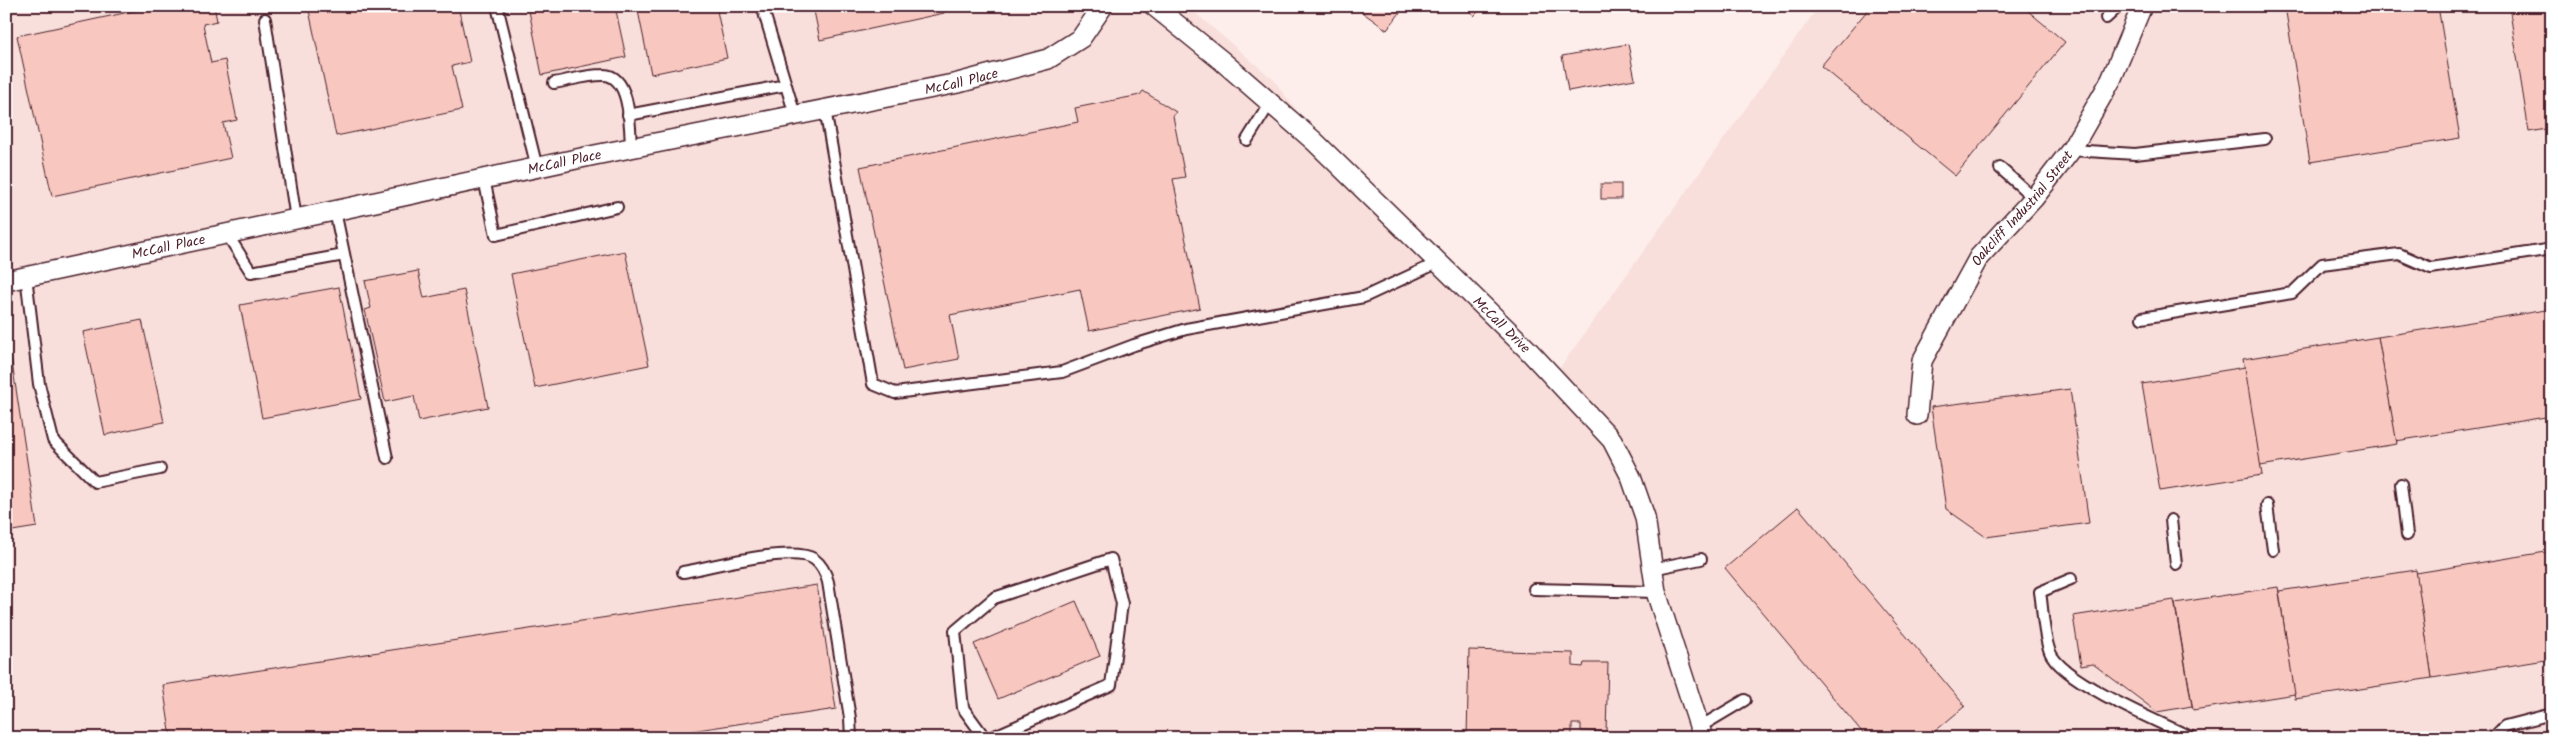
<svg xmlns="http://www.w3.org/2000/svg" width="2558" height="744" font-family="Kalam,sans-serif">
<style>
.built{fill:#f8dfdb}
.building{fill:#f8c8c0;stroke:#4a1f2b}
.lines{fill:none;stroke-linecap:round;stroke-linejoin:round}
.service-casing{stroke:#4a1f2b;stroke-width:14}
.minor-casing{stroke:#4a1f2b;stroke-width:22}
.service{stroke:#fff;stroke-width:10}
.minor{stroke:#fff;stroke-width:19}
.labels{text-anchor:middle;stroke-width:4.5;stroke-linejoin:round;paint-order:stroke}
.street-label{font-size:14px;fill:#4a1f2b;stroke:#fff}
</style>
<rect width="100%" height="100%" fill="#fdeeec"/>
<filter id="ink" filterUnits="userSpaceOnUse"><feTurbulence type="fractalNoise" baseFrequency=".02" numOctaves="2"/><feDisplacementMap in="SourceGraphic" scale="10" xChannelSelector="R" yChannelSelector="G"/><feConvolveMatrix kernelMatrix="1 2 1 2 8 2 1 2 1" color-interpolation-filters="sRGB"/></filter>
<g filter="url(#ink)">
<path class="built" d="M6,6h1181l86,73 67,90 219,200 260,-363h733v732h-2546z"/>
<g class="building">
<path d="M157,6h57l3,15 -14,3 8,39 14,-3 12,60 -14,3 8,35 -179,38 -35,-160z"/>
<path d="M308,6h150l12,56 -18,4 10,44 -126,26z"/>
<path d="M528,6h87l11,51 -84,18z"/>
<path d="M637,6h79l11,52 -76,16z"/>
<path d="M813,6h149l-19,4 1,3 -124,27z"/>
<path d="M1361,6h44l-18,24 -28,-20z"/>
<path d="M1465,6h19l-10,10z"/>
<path d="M1871,6h151l43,36 -110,134 -134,-110z"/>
<path d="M2285,6h153l22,132 -150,24z"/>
<path d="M2509,6h43v122l-23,4z"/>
<path d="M1628,44l7,35 -67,12 -6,-35z"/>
<path d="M1143,91l33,21 -3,4 12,61 -12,2 27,129 -111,23 -9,-42 -130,26 9,44 -56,11 -43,-203 218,-45 -3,-14 65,-13z"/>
<rect x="1601" y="184" width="20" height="15"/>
<path d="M625,251l24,114 -114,23 -24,-114z"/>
<path d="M418,271l6,27 40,-8 24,117 -69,14 -5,-25 -29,6 -20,-92 6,-2 -6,-27z"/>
<path d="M339,287l22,112 -99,19 -22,-113z"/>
<path d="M2552,309v107l-156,25 -18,-104z"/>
<path d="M142,320l22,102 -59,13 -22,-103z"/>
<path d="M2378,337l19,107 -137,22 -17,-107z"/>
<path d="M11,356l26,171 -31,5v-175z"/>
<path d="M2245,367l17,108 -102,16 -18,-107z"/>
<path d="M2070,389l19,134 -103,14 -40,-28 -15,-102z"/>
<path d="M1798,507l167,199 -38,32h-60l-142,-170z"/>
<path d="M2552,551v108l-120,19 -16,-105z"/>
<path d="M2416,570l16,108 -137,21 -16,-108z"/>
<path d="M817,585l19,124 -191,29h-474l-8,-53z"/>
<path d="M2278,587l17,107 -102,16 -18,-107z"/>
<path d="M2174,600l18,106 -35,6 -64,-48 -12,2 -8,-50z"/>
<path d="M1076,601l24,55 -102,43 -24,-55z"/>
<path d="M1469,650l104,3v13l10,1 1,-4h24l-2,69 -25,-1v-7h-9v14l-105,-1z"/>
</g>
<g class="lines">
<defs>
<g id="service">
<path d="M497,6l40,162"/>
<path d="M762,6l33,109"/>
<path d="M2106,18l13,-12"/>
<path d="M265,19l31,200"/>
<path d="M554,83c16,-3 33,-8 49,-8 28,-1 27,54 28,73"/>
<path d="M825,109l48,275 22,9 167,-21 72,-27 52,-16 178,-32 73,-34"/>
<path d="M628,115l158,-30"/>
<path d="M1247,140l23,-37"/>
<path d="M2071,150l64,4 130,-15"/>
<path d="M2000,168l34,30"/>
<path d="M484,179l12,56 121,-28"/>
<path d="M335,211l52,247"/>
<path d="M227,234l24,38 93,-17"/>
<path d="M26,276l13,108 14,56 42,42 65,-13"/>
<path d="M2142,318l150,-25 30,-29 77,-10 32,14 121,-19"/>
<path d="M2401,484l6,51"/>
<path d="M2267,505l6,45"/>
<path d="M2171,520l5,44"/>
<path d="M1652,569l49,-10"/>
<path d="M683,572c27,-5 110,-27 131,-13 8,6 12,15 14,23l22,136 1,20"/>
<path d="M2071,579l-31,13c3,18 3,42 10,60 11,29 113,72 143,86"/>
<path d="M1534,589l122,3"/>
<path d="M1698,728l47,-28"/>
<path d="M985,738l-22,-30 -8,-77 39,-33 117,-39 11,45 -11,81 -121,53"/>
<path d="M2493,738l12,-12 47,-12"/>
</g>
<g id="minor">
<path id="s1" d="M1154,6l68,55 92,80 213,208 85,91 19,37 14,40 11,75 47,146"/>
<path id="s2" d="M6,281l589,-126 363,-72 90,-24 33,-21 22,-32"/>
<path id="s3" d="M1917,415l5,-54 57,-104 55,-59 37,-48 40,-70 31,-74"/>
</g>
</defs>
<use href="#service" class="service-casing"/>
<use href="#minor" class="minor-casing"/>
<use href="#service" class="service"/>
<use href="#minor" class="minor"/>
</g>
</g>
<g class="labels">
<g class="street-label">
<text dy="5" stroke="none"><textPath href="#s2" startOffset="976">McCall Place</textPath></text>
<text dy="5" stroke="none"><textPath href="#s2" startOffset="571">McCall Place</textPath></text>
<text dy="5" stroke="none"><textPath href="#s3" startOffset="238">Oakcliff Industrial Street</textPath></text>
<text dy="5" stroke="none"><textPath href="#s2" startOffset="166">McCall Place</textPath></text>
<text dy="5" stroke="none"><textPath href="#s1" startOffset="472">McCall Drive</textPath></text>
</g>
</g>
<rect width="2558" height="744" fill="none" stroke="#fff" stroke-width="25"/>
<rect x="12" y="12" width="2533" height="719" fill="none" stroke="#4a1f2b" stroke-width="2" filter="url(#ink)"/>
</svg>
